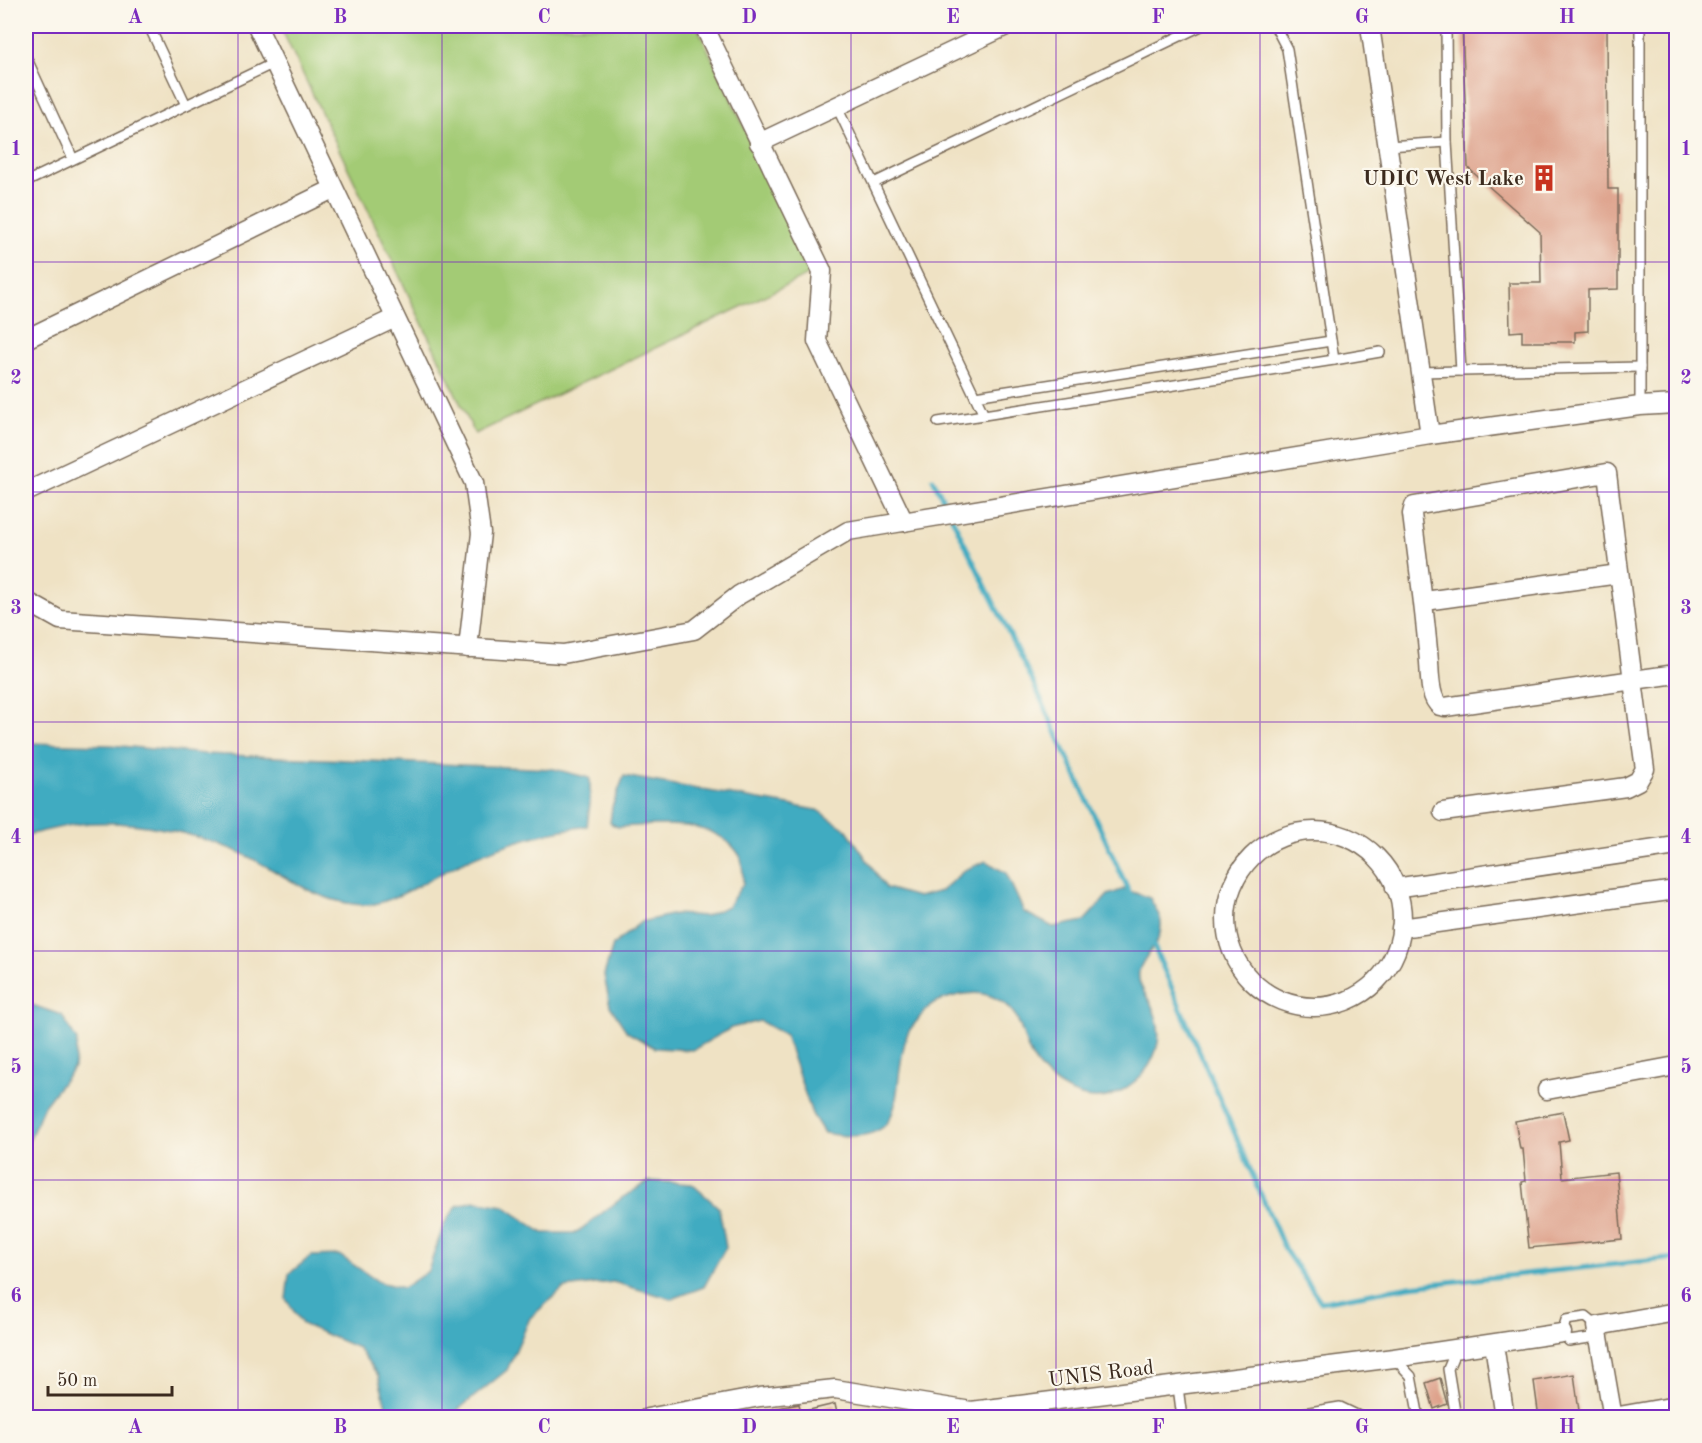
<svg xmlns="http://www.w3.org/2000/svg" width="1702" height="1443" font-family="'Old Standard TT',serif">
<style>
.green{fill:#a3cb75;stroke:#6f7a4a;stroke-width:1.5}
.water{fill:#41abc1;stroke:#3e6a70;stroke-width:1.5}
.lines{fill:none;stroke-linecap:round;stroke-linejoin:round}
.stream{stroke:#41abc1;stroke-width:5}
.building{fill:#dc9c85}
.service-casing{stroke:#7a6a58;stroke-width:12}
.minor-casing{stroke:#7a6a58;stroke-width:21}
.service{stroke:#fff;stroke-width:9}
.minor{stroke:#fff;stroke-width:18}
.grid{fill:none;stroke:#7b2cbf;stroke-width:1.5;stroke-opacity:0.55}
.labels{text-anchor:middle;stroke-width:4.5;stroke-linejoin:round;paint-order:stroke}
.poi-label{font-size:21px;font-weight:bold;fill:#3b2a1e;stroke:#fbf7ec;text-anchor:end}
.street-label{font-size:21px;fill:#3b2a1e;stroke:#fbf7ec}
.neatline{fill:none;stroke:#7b2cbf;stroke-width:2}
.grid-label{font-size:20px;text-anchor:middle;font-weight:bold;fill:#7b2cbf}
</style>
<rect width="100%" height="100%" fill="#fbf7ec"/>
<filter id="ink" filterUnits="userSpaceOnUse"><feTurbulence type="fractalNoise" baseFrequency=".0167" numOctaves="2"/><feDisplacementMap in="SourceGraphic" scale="12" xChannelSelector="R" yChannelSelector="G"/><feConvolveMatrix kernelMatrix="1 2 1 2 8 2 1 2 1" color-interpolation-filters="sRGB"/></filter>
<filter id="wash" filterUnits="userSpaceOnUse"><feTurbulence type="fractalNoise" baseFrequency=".008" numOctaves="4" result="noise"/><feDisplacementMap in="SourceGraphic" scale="24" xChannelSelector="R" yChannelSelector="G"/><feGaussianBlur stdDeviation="1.35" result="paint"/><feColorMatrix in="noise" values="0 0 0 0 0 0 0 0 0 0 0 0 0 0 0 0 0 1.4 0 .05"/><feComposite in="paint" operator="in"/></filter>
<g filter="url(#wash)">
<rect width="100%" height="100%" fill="#efe2c4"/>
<path class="green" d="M280,26h417l115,247 -337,161z"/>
<g class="water">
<path d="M26,743l84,2 95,9 349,15 36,9v25l-3,23c-45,6 -85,18 -126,37 -24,11 -70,42 -95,42 -53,-1 -86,-36 -132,-55 -48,-19 -103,-31 -155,-26 -18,2 -36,8 -53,11z"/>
<path d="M624,776l193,34 30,20 39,58 32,9 23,-6 24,-21 21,-9 20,12 18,39 29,15 31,-6 24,-26 16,-6 26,9c3,7 11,17 11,25 2,30 -36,38 -17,69 10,15 17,32 14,51 -5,23 -17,36 -37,48 -32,19 -70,-4 -88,-32 -14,-23 -8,-45 -36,-60 -19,-11 -42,-4 -61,3 -7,2 -11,10 -16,15 -4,6 -11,12 -13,18 -19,57 9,115 -83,98l-12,-19 -27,-79 -25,-14 -29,7 -38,22 -38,-2 -28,-16 -17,-26 -6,-31 9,-30 28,-23 34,-8 30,2 23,-10 15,-22c0,-8 0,-22 -3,-28 -24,-40 -84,-31 -122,-29l-8,-4 2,-16z"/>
<path d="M26,1003l36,12 15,26 -3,26 -30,39 -17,39 -1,86z"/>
<path d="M650,1181l42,3 27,24 7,39 -22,40 -32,12 -59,-17 -49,6 -34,30 -23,52 -58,47h-60l-11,-42 -20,-27 -56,-24 -16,-25 3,-25 22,-18 28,-1 40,27 24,6 25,-17 16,-47 13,-18 17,-5 30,5 39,27h33l47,-36z"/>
</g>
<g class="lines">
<g class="stream">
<path d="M933,479l15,31"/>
<path d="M952,518l81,164 99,216"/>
<path d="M1152,942l133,308 36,52 89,-16 266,-28"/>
</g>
</g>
<g id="blocks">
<g class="building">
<path d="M1462,26h145l1,163h10v100l-30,1v41l-13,1v10h-53v-11l-12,1 -1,-49h32l-1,-51 -72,-64z"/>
<path d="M1563,1112l6,28 -10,2 3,36 54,-6 6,67 -93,9 -7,-66 4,-1 -3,-32h-3l-5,-28z"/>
<path d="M1574,1374l6,44h-41l-5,-37z"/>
<path d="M1440,1378l7,26 -13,5 -8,-26z"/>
<path d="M799,1404l2,8 34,-8 3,14h-84v-5z"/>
</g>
</g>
</g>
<g filter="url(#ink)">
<use href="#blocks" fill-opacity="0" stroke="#7a6a58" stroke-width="1.5"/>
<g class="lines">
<defs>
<g id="service">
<path d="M149,26l37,79"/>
<path d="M1275,26l12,23 47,311 46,-8"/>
<path d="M1446,26l1,116 14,229 179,-4"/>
<path d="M26,57l47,102"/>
<path d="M836,105l148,310 -46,7"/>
<path d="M1388,146l59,-4"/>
<path d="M26,182l248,-119"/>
<path d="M874,183l327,-157"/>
<path d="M1420,372l41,-1"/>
<path d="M975,396l356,-55"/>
<path d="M1640,406v-380"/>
<path d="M984,415l350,-55"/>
<path d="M1586,1317l11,9 -7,12 -21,3 -7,-8 4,-13z"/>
<path d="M1456,1350l-8,19 8,49"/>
<path d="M1394,1358l17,18 8,42"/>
<path d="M1178,1387l4,31"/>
<path d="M1273,1418l67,-11 23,11"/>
<path d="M1429,1418l25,-3"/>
</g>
<g id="minor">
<path d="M257,26l217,457 7,50 -13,115"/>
<path d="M704,26l118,245 -5,70 87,181"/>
<path d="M1370,26l60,409"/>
<path d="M759,143l247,-117"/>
<path d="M26,339l307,-150"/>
<path d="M26,492l369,-174"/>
<path d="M26,601l34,19 503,34 131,-24 45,-35 109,-64 582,-96 210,-29 36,-2"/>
<path d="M1425,601l194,-27"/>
<path d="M1443,812l183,-25 12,-6 7,-12c-14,-99 -26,-197 -38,-296l-193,33 -2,8c6,49 13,98 17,148 1,13 0,36 11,44l5,1 231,-33"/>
<circle cx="1314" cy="919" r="88"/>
<path d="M1395,888l281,-42"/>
<path d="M1401,928l275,-38"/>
<path d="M1547,1090l129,-24"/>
<path d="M1494,1344l11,74"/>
<path d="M1613,1417l63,-11"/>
<path d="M647,1418l113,-21 75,-8 136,22 423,-53 168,-25"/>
<path d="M1613,1418l-16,-92 79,-14"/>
</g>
</defs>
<use href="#service" class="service-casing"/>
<use href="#minor" class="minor-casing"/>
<use href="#service" class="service"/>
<use href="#minor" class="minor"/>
</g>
</g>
<path class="grid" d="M238,26v1392M442,26v1392M646,26v1392M851,26v1392M1056,26v1392M1260,26v1392M1464,26v1392M26,262h1650M26,492h1650M26,722h1650M26,951h1650M26,1180h1650"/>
<defs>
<symbol id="building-bare" viewBox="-9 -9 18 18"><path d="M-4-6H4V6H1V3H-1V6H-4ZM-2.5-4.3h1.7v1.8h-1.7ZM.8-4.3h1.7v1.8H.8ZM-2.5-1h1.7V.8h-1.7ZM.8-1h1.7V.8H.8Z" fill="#c8321e" stroke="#fbf7ec" stroke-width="2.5" paint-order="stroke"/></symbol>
</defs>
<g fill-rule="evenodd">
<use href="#building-bare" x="1525" y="159" width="38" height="38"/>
</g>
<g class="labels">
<g class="poi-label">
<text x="1524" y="185">UDIC West Lake</text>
</g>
<g class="street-label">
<text transform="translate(1101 1373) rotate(-7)" y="7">UNIS Road</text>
</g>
</g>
<rect width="1702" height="1443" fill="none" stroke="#fbf7ec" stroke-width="66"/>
<path d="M48 1386v9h124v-9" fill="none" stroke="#3b2a1e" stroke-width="3"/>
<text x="57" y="1386" font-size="18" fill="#3b2a1e" stroke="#fbf7ec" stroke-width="4.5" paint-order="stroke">50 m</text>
<rect x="33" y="33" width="1636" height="1377" class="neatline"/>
<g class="grid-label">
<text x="135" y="23">A</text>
<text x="340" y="23">B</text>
<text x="544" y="23">C</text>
<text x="749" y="23">D</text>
<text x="953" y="23">E</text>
<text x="1158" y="23">F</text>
<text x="1362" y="23">G</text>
<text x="1567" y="23">H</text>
<text x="16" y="155">1</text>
<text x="1686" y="155">1</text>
<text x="16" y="384">2</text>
<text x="1686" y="384">2</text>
<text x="16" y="614">3</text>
<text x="1686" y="614">3</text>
<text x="16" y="843">4</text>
<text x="1686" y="843">4</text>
<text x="16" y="1073">5</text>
<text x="1686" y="1073">5</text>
<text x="16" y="1302">6</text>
<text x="1686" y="1302">6</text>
<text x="135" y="1433">A</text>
<text x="340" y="1433">B</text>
<text x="544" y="1433">C</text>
<text x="749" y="1433">D</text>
<text x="953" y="1433">E</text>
<text x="1158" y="1433">F</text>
<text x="1362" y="1433">G</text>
<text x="1567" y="1433">H</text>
</g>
</svg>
